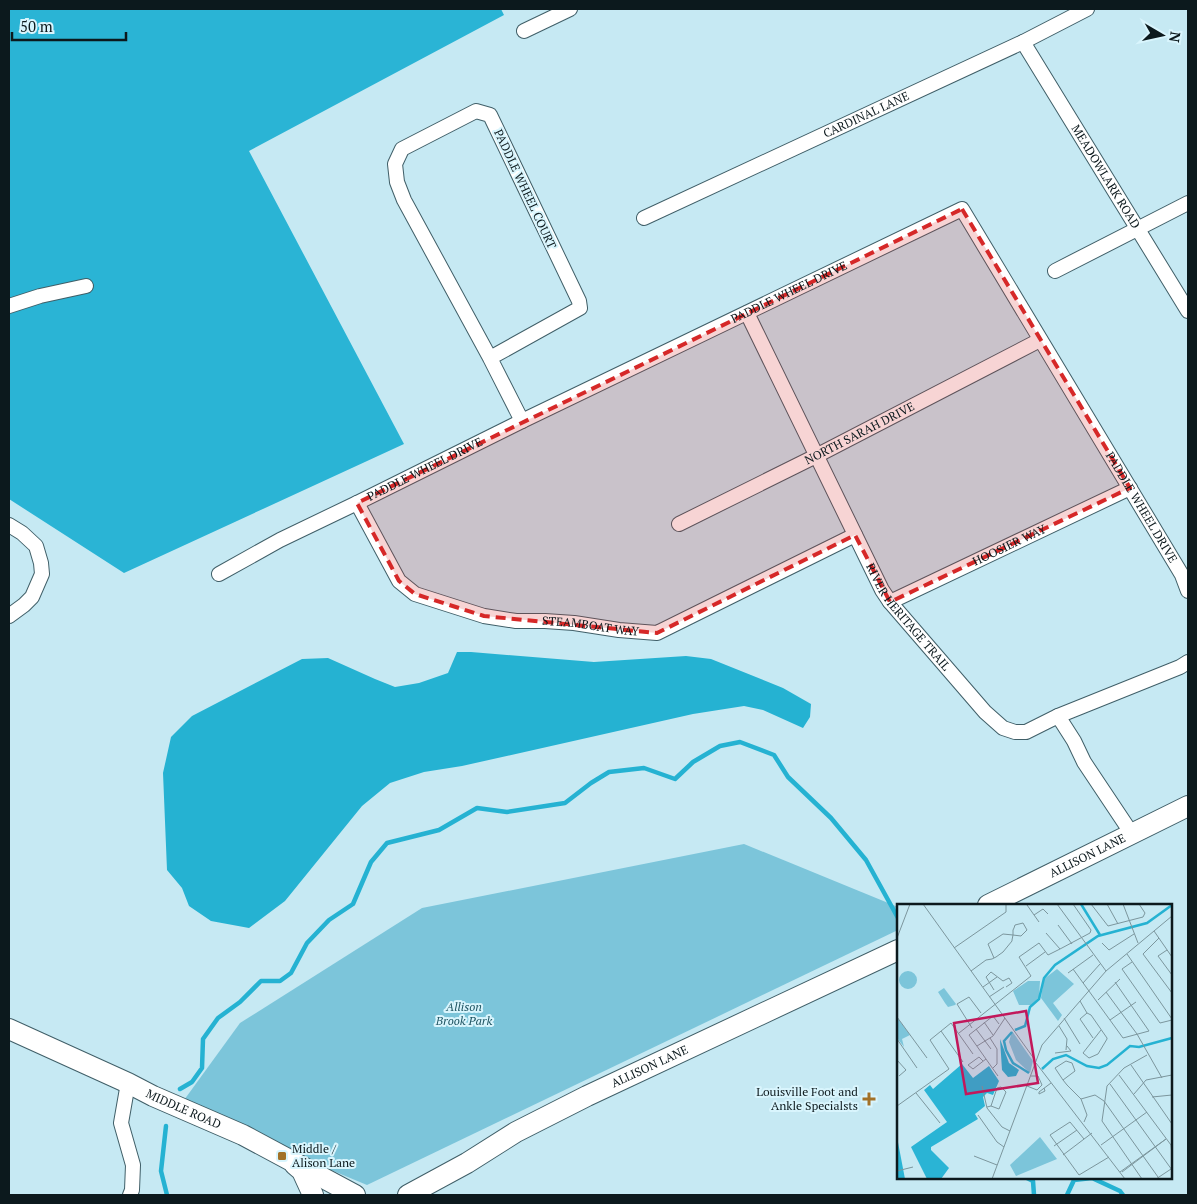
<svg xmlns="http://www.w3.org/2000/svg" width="1197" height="1204" font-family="'PT Serif',serif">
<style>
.green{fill:#7cc5da}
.forest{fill:#2ab4d5}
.water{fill:#25b2d2}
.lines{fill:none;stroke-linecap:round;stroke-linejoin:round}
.stream{stroke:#25b2d2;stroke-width:4.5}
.minor-casing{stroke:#405f68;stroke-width:16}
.secondary-casing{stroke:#405f68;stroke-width:22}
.minor{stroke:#fff;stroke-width:14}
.secondary{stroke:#fff;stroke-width:20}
.marked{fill:#d62828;fill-opacity:0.2;stroke:#d62828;stroke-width:4;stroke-dasharray:10 6;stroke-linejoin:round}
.poi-dot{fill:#a27127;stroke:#d9f5fd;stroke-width:2}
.labels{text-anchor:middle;stroke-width:4;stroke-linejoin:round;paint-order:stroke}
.street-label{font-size:12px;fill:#0c191d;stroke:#d9f5fd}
.park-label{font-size:12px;font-style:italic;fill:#205563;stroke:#d9f5fd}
.poi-label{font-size:12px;fill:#0c191d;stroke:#d9f5fd;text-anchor:end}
.inset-river{fill:none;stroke:#25b2d2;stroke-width:2.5}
.inset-road{fill:none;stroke:#7c969d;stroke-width:1}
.view{fill:#c2185b;fill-opacity:0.15;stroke:#c2185b;stroke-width:2.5}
.inset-edge{fill:none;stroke:#0c191d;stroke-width:2.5}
</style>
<rect width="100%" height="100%" fill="#c6e9f3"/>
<path class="green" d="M744,844l154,63v23l-531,255 -188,-78 61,-84 182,-115z"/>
<path class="forest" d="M9,9h492l3,6 -255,136 155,293 -280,129 -115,-74z"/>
<path class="water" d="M457,652h14l123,10 92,-6 25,3 72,29 28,16 -1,13 -7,11 -40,-18 -19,-4 -51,8 -231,52 -38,6 -34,11 -28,23 -77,95 -36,27 -38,-7 -22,-15 -7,-18 -15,-18 -4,-97 8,-36 21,-21 110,-57 26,-1 47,21 20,8 24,-4 29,-10z"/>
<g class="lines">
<g class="stream">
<path d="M180,1089l12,-7 10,-14 1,-29 15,-21 22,-16 21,-21h19l11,-8 16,-30 22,-23 24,-16 18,-42 16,-19 52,-13 38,-22 30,4 58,-9 26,-20 18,-11 35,-4 31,11 18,-17 27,-16 20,-4 34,13 14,22 43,41 35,42 32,58"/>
<path d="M166,1126l-5,45 6,24"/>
<path d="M1027,1178l6,3 1,14"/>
<path d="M1067,1195l7,-15 18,-2 28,13 3,4"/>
</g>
<defs>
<g id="minor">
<path d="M524,31l46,-22"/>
<path id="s1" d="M1023,42l165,269"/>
<path id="s2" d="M644,218l379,-176 64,-33"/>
<path d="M1055,271l133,-68"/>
<path d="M9,306l31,-10 46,-10"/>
<path id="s3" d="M747,313l135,277 8,12 95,110 18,16 12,4h11l32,-16 16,25 10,21 48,72"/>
<path d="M490,358l90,-50 -1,-7 -89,-186 -14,-4 -74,38 -7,15 2,18 7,18 86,158 32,63"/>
<path id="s4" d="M357,503l42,78 16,13 69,22 32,5h29l29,2 45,7 38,3 198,-98"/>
<path id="s5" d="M679,524l137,-68 224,-116"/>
<path d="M9,525l13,8 14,13 5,17 1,11 -10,23 -8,8 -15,11"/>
<path id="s6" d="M219,574l61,-34 77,-37 165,-82 440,-212 220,366 6,16"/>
<path id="s7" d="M890,602l240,-114"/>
<path d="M1058,716l122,-49 8,-5"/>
<path d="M128,1083l-7,40 12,42 -1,25 -2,5"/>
</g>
<g id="secondary">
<path id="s8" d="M988,905l200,-99"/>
<path id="s9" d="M9,1029l119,54 25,13 90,39 112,60"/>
<path d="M295,1165l7,6 11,24"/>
<path id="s10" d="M408,1195l59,-32 49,-31 71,-36 311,-146"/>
</g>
</defs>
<use href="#minor" class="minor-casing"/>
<use href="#secondary" class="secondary-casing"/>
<use href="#minor" class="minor"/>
<use href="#secondary" class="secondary"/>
</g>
<path class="marked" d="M962,209l168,279 -240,114 -35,-67 -198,98 -173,-17 -69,-22 -16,-13 -42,-78z"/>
<g class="poi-dot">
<path d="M866.5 1091.5h5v5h5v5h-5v5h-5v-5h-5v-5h5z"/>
<rect x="277" y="1151" width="10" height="10" rx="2.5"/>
</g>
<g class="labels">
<g class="street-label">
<text dy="4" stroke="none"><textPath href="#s2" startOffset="245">CARDINAL LANE</textPath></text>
<text dy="4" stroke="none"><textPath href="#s1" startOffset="158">MEADOWLARK ROAD</textPath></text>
<text transform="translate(525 189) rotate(65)" y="4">PADDLE WHEEL COURT</text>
<text dy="4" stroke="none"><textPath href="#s6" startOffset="636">PADDLE WHEEL DRIVE</textPath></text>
<text dy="4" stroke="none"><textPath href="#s5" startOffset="202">NORTH SARAH DRIVE</textPath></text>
<text dy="4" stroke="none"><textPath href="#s6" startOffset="231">PADDLE WHEEL DRIVE</textPath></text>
<text dy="4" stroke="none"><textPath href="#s6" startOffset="1176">PADDLE WHEEL DRIVE</textPath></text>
<text dy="4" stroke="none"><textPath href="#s7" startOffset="132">HOOSIER WAY</textPath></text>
<text dy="4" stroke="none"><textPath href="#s3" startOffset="345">RIVER HERITAGE TRAIL</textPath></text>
<text dy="4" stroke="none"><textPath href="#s4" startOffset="289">STEAMBOAT WAY</textPath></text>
<text dy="4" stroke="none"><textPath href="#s8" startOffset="111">ALLISON LANE</textPath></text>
<text dy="4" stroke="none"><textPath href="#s10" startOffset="274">ALLISON LANE</textPath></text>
<text dy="4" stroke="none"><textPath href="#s9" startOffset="192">MIDDLE ROAD</textPath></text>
</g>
<g class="park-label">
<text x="464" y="1011">Allison<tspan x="464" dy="14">Brook Park</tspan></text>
</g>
<g class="poi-label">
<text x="858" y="1096">Louisville Foot and<tspan x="858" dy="14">Ankle Specialsts</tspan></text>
<text x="292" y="1153" text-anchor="start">Middle /<tspan x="292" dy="14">Alison Lane</tspan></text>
</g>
</g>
<g transform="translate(897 904)">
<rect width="275" height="275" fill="#c6e9f3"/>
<path d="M160,65l17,15 -21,19 9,12 -4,6 -17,-23 3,-19zM2 76a9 9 0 1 1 18 0a9 9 0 1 1-18 0ZM131,77h12l-1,16 -8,8h-12l-6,-14zM47,84l12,16 -1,1 -7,2 -3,-4 -7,-11zM0,113l13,18 -8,4 2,8 -7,-9zM115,127l21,30 -3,12 -14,-13 -7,-18zM143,233l17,22 -41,17 -6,-11z" fill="#7cc5da"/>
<path d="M65,160l11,14 16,-12 10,15 -6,14 -6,-2 -4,4 2,9 -10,8 3,5 -47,28v3l18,18 -8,11h-14l-16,-32 36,-25 -23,-32 6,-5 3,4zM0,233l8,42h-8z" fill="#2ab4d5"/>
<path d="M103,135l9,24 10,7 -3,6 -8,1 -6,-7z" fill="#25b2d2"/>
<path class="inset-river" d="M184,0l19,31M118,126l10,-4 5,-19 9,-8 5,-21 11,-13 43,-29 49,-13 25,-18M115,128l-8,9 2,9 7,13 16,10M145,165l11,-10 13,-4 21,11 12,2 8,-3 23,-19 9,1 33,-9"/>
<path class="inset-road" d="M26,0l112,156M160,0l49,67M194,0l17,22 35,-9 2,-4 -6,-9M210,0l11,20M226,0l15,39M130,1l12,17M137,11l9,-6 5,5M161,21l14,19M257,27l18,26M149,29l14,16 30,-16 1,-3 -18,-26M0,34l13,-34M262,34l-16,16 29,39M205,39l7,7 25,-16M57,44l52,-36v-8M270,46l-9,6 14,19M230,50l45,65M235,58l-10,7 38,54 12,-3M129,62l19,-14M176,65l50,69 26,-7 -34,-49M74,67l15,-11 6,-1 4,-2 7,-5 9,-11v-1l1,-5v-5l1,-2 1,-3 8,-2 4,7 -6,6 -8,-1 -10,-1 -15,10 6,14M171,69l25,-18M186,79l17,-19M86,83l14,-10M97,86l-8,-13 5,-5 12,9 6,-3 3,5 -6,4M209,88l31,42 25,44M92,93l15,-10M201,96l22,-21M183,97l7,12 4,2 16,23v1l-9,15 -9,4 -6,-5 18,-23M190,109l-7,6 13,19M0,113l30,41M167,114l16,26M213,116l26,-18M87,118l9,13M162,122l8,13 -1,11M75,124l-15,-24 12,-7 12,16M79,125l15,20M44,127l22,31M62,129l72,-57 -12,-19 20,-14 9,12 12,-6M93,134l7,11v15l-4,4M0,135l20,29M80,142l16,-10 12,-18M158,149l16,-2 -4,-5M0,156l9,10 -7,6M86,157l-4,-4 -11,8 5,4 13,-10M139,159l89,116M234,161l41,59M222,171l52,70 1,11M101,172l-29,-41 24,-19 6,8M166,176l12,-9 -3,-8 -6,-2 -11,7 8,12 4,5 14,14 6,16 -3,7M213,180l62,86M85,182l5,22 15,19 8,4M130,182l10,4 5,-5 -4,-9h-7M147,184l1,3 -6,3v-2l12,-9M19,189l24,30M237,190l12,-14 26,-5M255,193l20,-2M184,195l14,-4 9,6 54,76M0,202l52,-37 -19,-29 21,-17 22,31M90,203l4,-1 6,-18 4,-1 5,5 -7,17 -8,-3M81,211l19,27 7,5M187,235l-14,-17 -20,13 29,40 30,-18M204,241l46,-33M157,242l23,-16M166,251l29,-22M77,252l23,9M0,267l16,-4M223,268l46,-33M225,268l44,-33M95,275l50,-134 64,-74 66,-55M245,275l-40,-58 5,-35 17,-18 23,-13M259,275l15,-10"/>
<path class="view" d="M129,107l12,72 -72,11 -12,-71z"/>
<rect width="275" height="275" class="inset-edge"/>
</g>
<rect width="1197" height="1204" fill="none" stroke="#0c191d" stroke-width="20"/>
<g transform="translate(1162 35) rotate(99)" stroke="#d9f5fd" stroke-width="4" paint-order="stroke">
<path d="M0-4L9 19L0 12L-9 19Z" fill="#0c191d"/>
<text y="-8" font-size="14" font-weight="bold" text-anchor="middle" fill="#0c191d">N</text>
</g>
<path d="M12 32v8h114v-8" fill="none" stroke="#0c191d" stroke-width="2.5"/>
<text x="20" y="32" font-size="15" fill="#0c191d" stroke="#d9f5fd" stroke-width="4" paint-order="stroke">50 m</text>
</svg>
